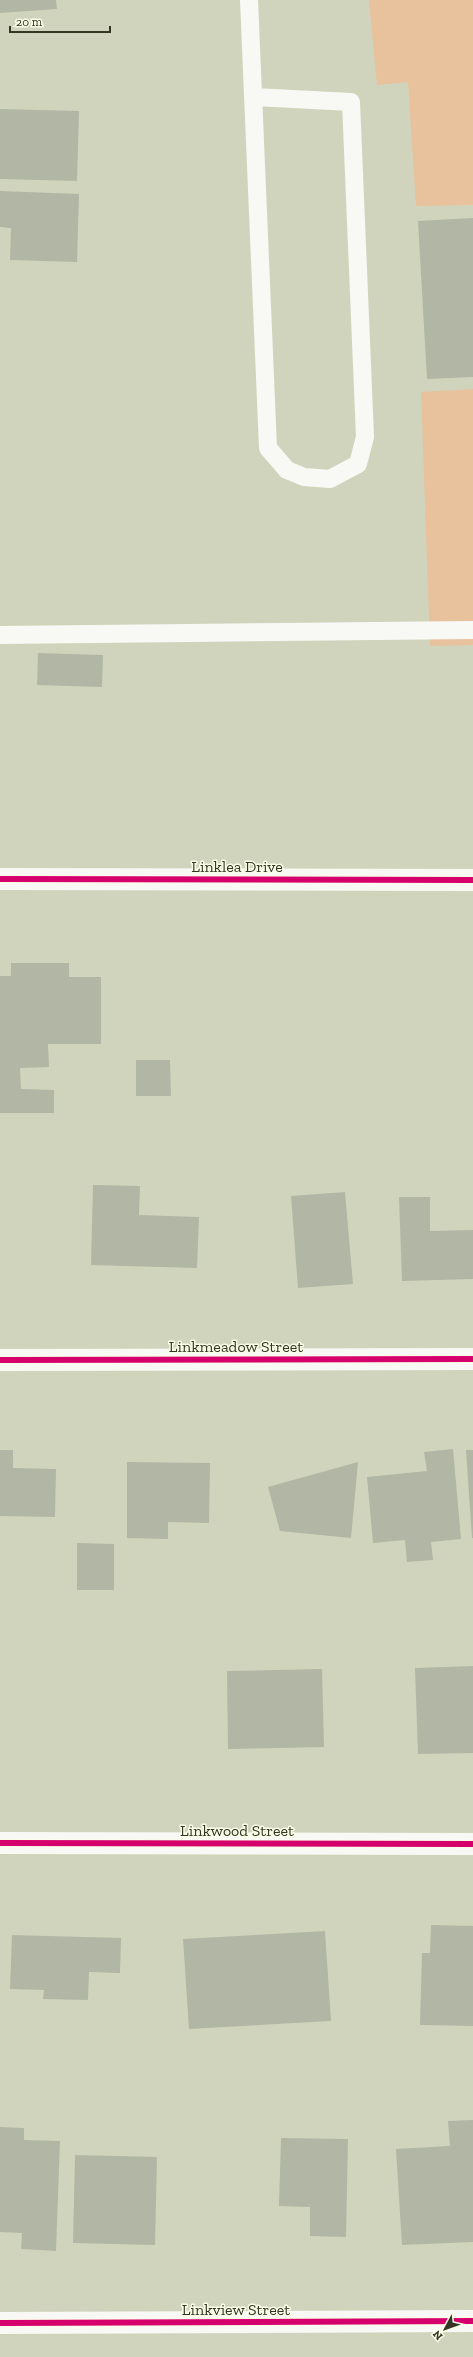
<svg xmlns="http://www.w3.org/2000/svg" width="473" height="2357" font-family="'Zilla Slab',serif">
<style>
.green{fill:#e8c19d}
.building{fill:#b1b7a4}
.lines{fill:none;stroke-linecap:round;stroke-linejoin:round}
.lane{stroke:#f8f9f5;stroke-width:18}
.street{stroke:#f8f9f5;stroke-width:22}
.cycleway-casing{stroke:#fafde6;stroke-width:8}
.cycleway{stroke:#d6006c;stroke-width:6}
.labels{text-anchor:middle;stroke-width:3;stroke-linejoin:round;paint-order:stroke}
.street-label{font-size:16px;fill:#343624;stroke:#fafde6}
</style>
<rect width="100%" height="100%" fill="#d1d4bc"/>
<g class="green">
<path d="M369,0h104v205l-57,1 -8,-124 -31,3z"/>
<path d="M473,389v256l-43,1 -9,-254z"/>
</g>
<g class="building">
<path d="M0,0h56l1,9 -57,4z"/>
<path d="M0,109l79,2 -2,70 -77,-2z"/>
<path d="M0,191l79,3 -2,68 -67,-2 1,-32 -11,-1z"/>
<path d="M473,218v159l-46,2 -9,-158z"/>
<path d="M38,653l65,2 -1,32 -65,-2z"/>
<path d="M11,963h58v14h32v67h-53l1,23 -29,1 1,21 33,1v23h-54v-137h11z"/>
<path d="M136,1060h34l1,36h-35z"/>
<path d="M93,1185l47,1 -1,29 60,2 -2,51 -106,-3z"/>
<path d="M345,1192l8,92 -55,4 -7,-92z"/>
<path d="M399,1197h31v34l43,-1v49l-71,2z"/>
<path d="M453,1449l8,90 -30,3 2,18 -26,2 -2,-22 -32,3 -6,-66 60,-6 -3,-19z"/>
<path d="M0,1450h13v18l43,1 -1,48 -55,-1z"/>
<path d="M466,1450h7v88h-1z"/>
<path d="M127,1462l83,1 -1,60 -41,-1v17l-41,-1z"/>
<path d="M358,1462l-7,76 -71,-7 -12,-44z"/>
<path d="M77,1543l37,1v46h-37z"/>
<path d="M473,1666v87l-55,1 -3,-86z"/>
<path d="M322,1669l2,78 -96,2 -1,-78z"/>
<path d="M431,1925l42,1v100l-53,-1 2,-72h8z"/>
<path d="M325,1931l6,90 -142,8 -6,-90z"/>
<path d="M12,1935l109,3 -1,35 -31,-1 -1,28 -45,-1 1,-9 -34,-1z"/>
<path d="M473,2120v122l-71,3 -6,-96 54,-3 -2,-25z"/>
<path d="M0,2127l24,1v12l36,1 -4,110 -35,-2 1,-16 -22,-1z"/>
<path d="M281,2138l67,1 -2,98 -36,-1v-29l-31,-1z"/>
<path d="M75,2155l82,2 -2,88 -82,-2z"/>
</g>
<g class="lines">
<g class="lane">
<path d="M249,0l19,448 19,22 17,7 26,2 28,-15 7,-27 -14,-335 -98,-5"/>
<path d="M0,635l473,-5"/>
</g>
<g class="street">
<path d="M0,879l473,1"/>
<path d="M0,1360l473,-1"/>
<path d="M0,1843l473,1"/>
<path d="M0,2323l473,-2"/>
</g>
<defs>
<g id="cycleway">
<path d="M0,879l473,1"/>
<path d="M0,1360l473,-1"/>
<path d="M0,1843l473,1"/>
<path d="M0,2323l473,-2"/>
</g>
</defs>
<use href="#cycleway" class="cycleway-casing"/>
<use href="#cycleway" class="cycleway"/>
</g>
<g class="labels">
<g class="street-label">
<text x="237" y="872">Linklea Drive</text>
<text x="236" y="1352">Linkmeadow Street</text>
<text x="237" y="1836">Linkwood Street</text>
<text x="236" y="2315">Linkview Street</text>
</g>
</g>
<g transform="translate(445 2329) rotate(229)" stroke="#fafde6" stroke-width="3" paint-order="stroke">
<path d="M0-3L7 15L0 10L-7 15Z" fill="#343624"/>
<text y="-6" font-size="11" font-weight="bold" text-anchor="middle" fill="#343624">N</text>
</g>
<path d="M10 26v6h100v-6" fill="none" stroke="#343624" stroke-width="2"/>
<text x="16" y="26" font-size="12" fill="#343624" stroke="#fafde6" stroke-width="3" paint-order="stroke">20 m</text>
</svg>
